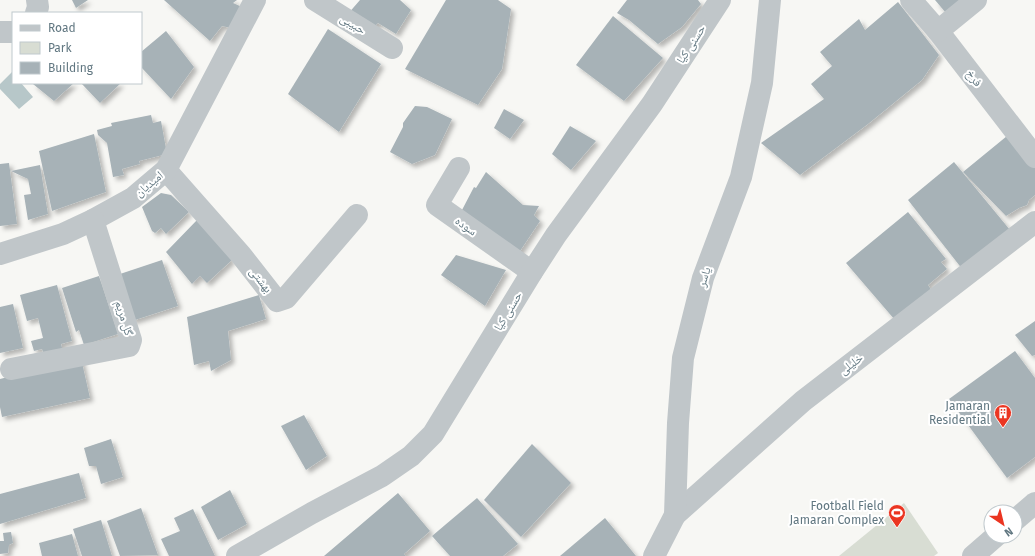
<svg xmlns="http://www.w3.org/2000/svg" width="1035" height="556" font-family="'Fira Sans','Noto Naskh Arabic',sans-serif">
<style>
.green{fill:#d8ddd3}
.water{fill:#b7c7c9}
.building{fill:#a7b2b7;filter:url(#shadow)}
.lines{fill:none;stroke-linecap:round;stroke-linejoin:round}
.minor{stroke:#c0c6c9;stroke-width:22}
.labels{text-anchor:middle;stroke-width:4;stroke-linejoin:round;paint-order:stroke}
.street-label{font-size:12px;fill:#617781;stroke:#fff}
.poi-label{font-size:12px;fill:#617781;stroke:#fff;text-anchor:end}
</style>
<defs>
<filter id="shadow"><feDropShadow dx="3.5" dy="3.5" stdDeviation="2" flood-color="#0004"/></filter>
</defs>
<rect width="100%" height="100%" fill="#f7f7f4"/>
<path class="green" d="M904,503l34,50 -4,3h-95z"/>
<path class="water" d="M13,71v12h8l12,14 -14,12 -19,-20v-5z"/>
<g class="building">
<path d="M72,0h16l-12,8z"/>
<path d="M164,0h73l-4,3 9,4 -11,21 -9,-2 -12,15z"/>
<path d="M360,0h40l11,10 -15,24 -18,-11 -6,6 -25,-14z"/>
<path d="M446,0h52l13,9 -9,60 -24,36 -73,-36z"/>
<path d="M627,0h71l3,4 -19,23 -24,17 -29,-24 -12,-7z"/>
<path d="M935,0h28l-17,13z"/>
<path d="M898,2l41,53 -17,25 -54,44 -68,51 -39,-32 63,-44 -13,-15 21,-18 -12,-14 39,-33 6,11z"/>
<path d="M613,16l50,42 -39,43 -48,-36z"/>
<path d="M328,29l53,35 -42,68 -51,-38z"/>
<path d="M166,31l28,36 -23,32 -30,-32v-15z"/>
<path d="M34,83h40l-20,18 -21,-17z"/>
<path d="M81,83h40l-21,20z"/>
<path d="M415,106l12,1 25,12 -17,36 -23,9 -22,-12 13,-25v-4z"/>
<path d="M504,109l20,11 -14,19 -16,-11z"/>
<path d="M151,115l2,8 8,-2 6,33 -28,7 1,3 -18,5 2,6 -11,2 -6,-34 -9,-8 -1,-5 15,-4 -1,-3z"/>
<path d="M570,126l26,15 -25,29 -19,-16z"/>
<path d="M94,134l12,58 -54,19 -13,-60z"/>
<path d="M1007,136l28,32v27l-6,5 -2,5 -8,3 -13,8 -43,-44z"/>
<path d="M954,162l56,68 -47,40 -55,-70z"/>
<path d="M9,163l8,61 -17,2v-62z"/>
<path d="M40,165l8,49 -20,6 -4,-25 7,-1 -3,-15 -17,-8z"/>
<path d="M486,172l37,33 16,1 -5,9 6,6 -28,42 -50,-53 12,-23 2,1z"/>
<path d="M161,193l10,2 18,17 -23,22 -5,-6 -6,5 -3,-2 -10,-24z"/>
<path d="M908,212l38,47 -5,3 6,7 -19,16 4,6 -37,29 -49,-57z"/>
<path d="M198,219l34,41 -25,23 -7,-7 -8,8 -26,-32z"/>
<path d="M456,255l50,15 -21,36 -44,-31z"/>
<path d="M162,260l16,46 -46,15 -15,-46z"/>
<path d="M99,276l19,58 -34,11 -5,-15 -3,2 -14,-44z"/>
<path d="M57,285l15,56 -11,3 2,8 -18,5 -3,-8 -8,2 -3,-10 12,-3 -5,-20 -11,3 -7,-26z"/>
<path d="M259,295l7,24 -38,12 3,29 -20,11 -2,-10 -15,4 -7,-48z"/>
<path d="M13,304l10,44 -23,5v-46z"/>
<path d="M1035,321v34l-3,1 -17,-21z"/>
<path d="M1015,351l20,27v79l-28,21 -58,-79z"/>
<path d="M81,358l9,40 -88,19 -2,-10v-28z"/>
<path d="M304,415l23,41 -21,14 -25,-44z"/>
<path d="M111,439l12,38 -22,7 -5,-18h-7l-5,-18z"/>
<path d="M532,444l39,39 -50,54 -37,-37z"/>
<path d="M79,473l7,25 -86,26v-30z"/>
<path d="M230,490l17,34 -29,16 -17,-33z"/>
<path d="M398,493l32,38 -26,23 2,2h-82z"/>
<path d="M477,498l41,46 -15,12h-53l-18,-20z"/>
<path d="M141,508l17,47 -38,1 -13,-35z"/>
<path d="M193,509l22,47h-46l-8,-17 19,-8 -6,-13z"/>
<path d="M605,518l31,38h-76z"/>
<path d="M101,520l11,36h-30l-9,-27z"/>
<path d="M11,532l2,11 -4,2 -1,8 -8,1v-13h4l-1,-8z"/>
<path d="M72,534l6,22h-36l-3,-13z"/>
</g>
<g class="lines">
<g class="minor">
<path d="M315,0l77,48"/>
<path d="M911,0l27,31 97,126"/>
<path d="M36,13l2,-6 -1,-7"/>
<path d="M938,31l38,-31"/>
<path d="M0,32h13"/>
<path d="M459,168l-22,37 95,67"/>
<path d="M166,170l75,85 36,46 9,-3 71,-83"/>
<path d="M0,254l63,-20 30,-14 40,-22 33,-28 89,-170"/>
<path d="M11,369l118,-23 2,-6 -38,-120"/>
<path d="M675,515l128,-114 232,-179"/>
<path d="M1015,520l20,-17"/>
<path d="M237,556l75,-43 70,-37 29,-20 22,-22 99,-162 24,-37 96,-131 68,-104"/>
<path d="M654,556l21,-41 3,-92 5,-65 20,-80 38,-101 21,-94 8,-83"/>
<path d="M973,556l23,-20"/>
</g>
</g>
<defs>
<symbol id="building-pin" viewBox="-11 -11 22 30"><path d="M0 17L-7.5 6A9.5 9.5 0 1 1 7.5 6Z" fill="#eb3521" stroke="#fff"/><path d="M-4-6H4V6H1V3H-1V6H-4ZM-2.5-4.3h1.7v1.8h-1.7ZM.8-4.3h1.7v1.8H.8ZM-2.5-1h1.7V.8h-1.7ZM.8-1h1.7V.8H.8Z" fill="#fff"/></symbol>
<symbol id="stadium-pin" viewBox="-11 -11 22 30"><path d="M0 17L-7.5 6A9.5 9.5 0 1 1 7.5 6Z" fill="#eb3521" stroke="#fff"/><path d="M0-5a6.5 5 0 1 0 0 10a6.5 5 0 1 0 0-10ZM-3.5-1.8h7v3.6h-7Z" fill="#fff"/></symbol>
</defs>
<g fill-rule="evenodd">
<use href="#building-pin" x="993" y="403" width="20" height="27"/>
<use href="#stadium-pin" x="887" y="503" width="20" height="27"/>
</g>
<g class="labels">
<g class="street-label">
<text transform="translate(353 24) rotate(32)" y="4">حبیبی</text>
<text transform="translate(691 44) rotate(-57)" y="4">حسنی کیا</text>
<text transform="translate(974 78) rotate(52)" y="4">فرخ</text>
<text transform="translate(149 184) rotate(-40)" y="4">امیدیان</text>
<text transform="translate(466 226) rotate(35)" y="4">سوده</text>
<text transform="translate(704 277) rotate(-73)" y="4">یاسر</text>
<text transform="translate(261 280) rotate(52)" y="4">بهشتی</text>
<text transform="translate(508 311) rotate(-59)" y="4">حسنی کیا</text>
<text transform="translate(124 318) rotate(73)" y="4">گل مریم</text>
<text transform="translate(851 364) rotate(-37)" y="4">خلیلی</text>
</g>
<g class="poi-label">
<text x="990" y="410">Jamaran<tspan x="990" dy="14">Residential</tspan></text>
<text x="884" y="510">Football Field<tspan x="884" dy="14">Jamaran Complex</tspan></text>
</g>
</g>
<rect x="12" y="12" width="130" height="72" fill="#ffffff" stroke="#c0c9cd"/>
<rect x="20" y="25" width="20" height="6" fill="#c0c6c9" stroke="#c0c9cd"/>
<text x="48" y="32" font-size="12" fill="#617781">Road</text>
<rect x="20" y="42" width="20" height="12" fill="#d8ddd3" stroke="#c0c9cd"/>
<text x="48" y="52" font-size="12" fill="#617781">Park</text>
<rect x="20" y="62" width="20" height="12" fill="#a7b2b7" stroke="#c0c9cd"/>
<text x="48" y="72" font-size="12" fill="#617781">Building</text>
<g transform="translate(1003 524) rotate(145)"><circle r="19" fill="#ffffff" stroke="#c0c9cd"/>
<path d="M0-3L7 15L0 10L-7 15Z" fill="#eb3521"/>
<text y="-6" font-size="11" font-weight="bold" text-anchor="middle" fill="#617781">N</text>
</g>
</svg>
